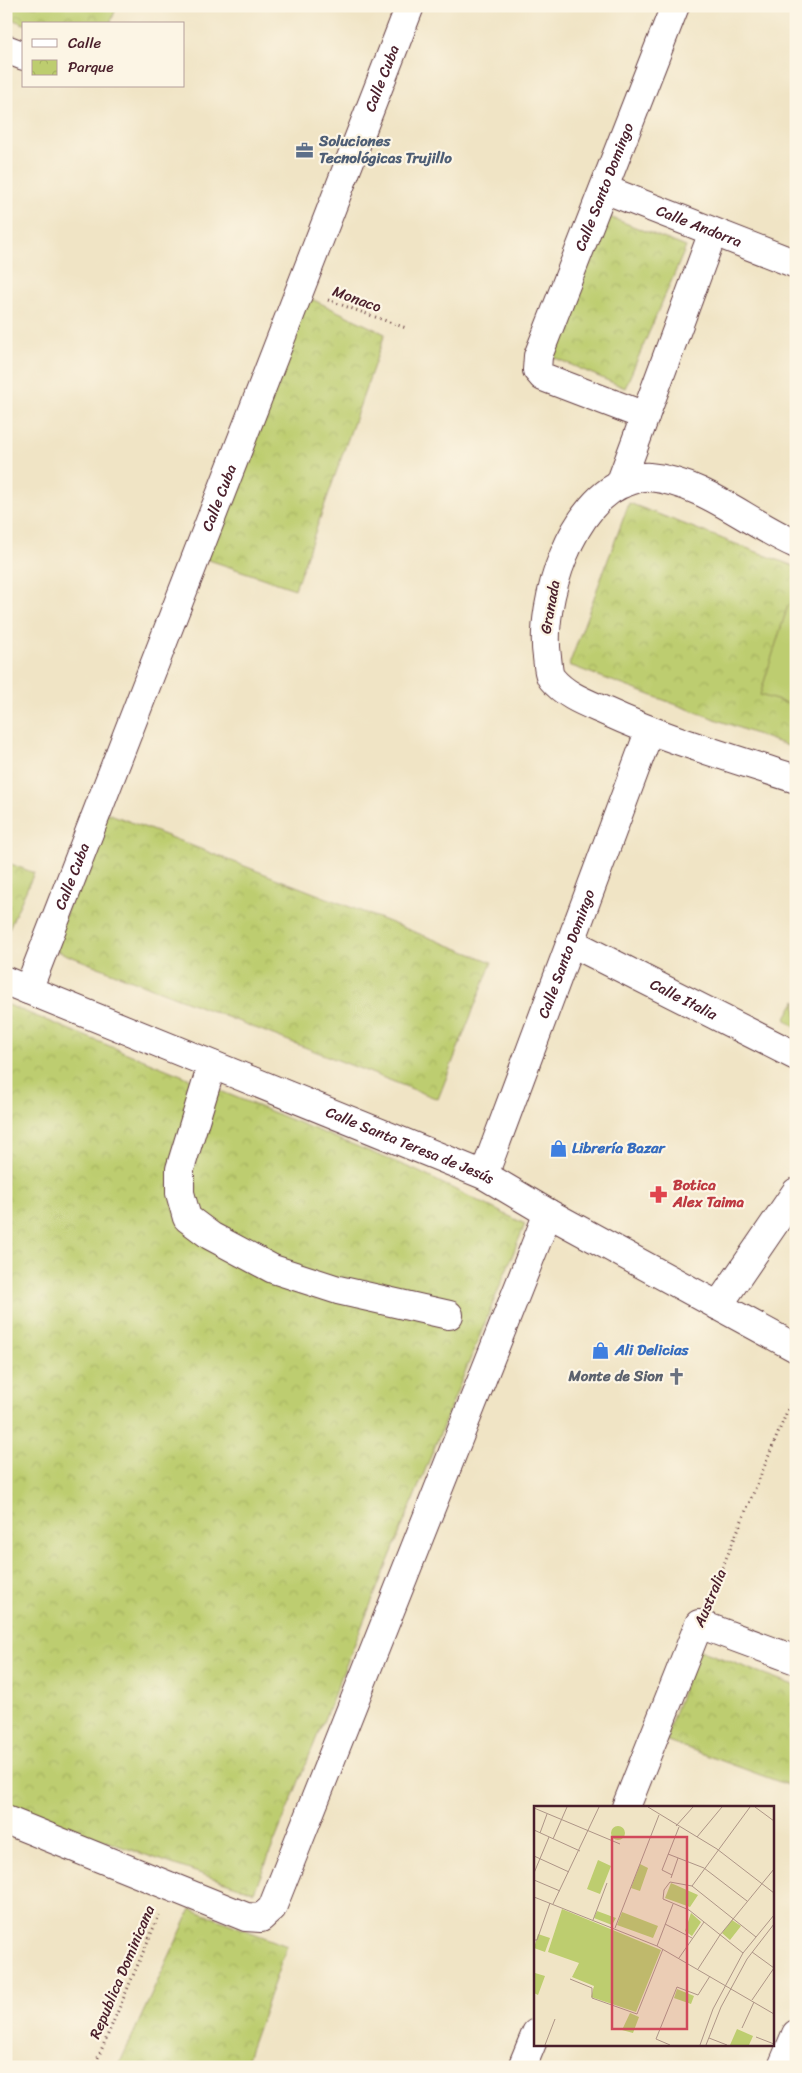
<svg xmlns="http://www.w3.org/2000/svg" width="802" height="2073" font-family="Sriracha,sans-serif">
<style>
.park{fill:url(#park-crowns);stroke:#84764d}
.garden{fill:#bdcd6f;stroke:#84764d}
.lines{fill:none;stroke-linecap:round;stroke-linejoin:round}
.minor-casing{stroke:#633d42;stroke-width:30}
.path{stroke:#633d42;stroke-width:3;stroke-dasharray:1 4;stroke-linecap:butt}
.minor{stroke:#fff;stroke-width:28}
.labels{text-anchor:middle;stroke-width:4.5;stroke-linejoin:round;paint-order:stroke}
.street-label{font-size:15px;fill:#4a1f2b;stroke:#fcf5e5}
.service-label{font-size:15px;font-weight:bold;fill:#4e5e75;stroke:#fcf5e5;text-anchor:start}
.shop-label{font-size:15px;font-weight:bold;fill:#366cbe;stroke:#fcf5e5;text-anchor:start}
.health-label{font-size:15px;font-weight:bold;fill:#be3a42;stroke:#fcf5e5;text-anchor:start}
.worship-label{font-size:15px;font-weight:bold;fill:#5b616d;stroke:#fcf5e5;text-anchor:end}
.inset-road{fill:none;stroke:#ae9587;stroke-width:1}
.view{fill:#d1495b;fill-opacity:0.15;stroke:#d1495b;stroke-width:2.5}
.inset-edge{fill:none;stroke:#4a1f2b;stroke-width:2.5}
</style>
<defs>
<pattern id="park-crowns" width="20" height="18" patternUnits="userSpaceOnUse" patternTransform="scale(1.25)"><rect width="20" height="18" fill="#bdcd6f"/><path d="M2 6a3 3 0 1 1 6 0M12 15a3 3 0 1 1 6 0" fill="none" stroke="#a4b060"/></pattern>
</defs>
<rect width="100%" height="100%" fill="#fcf5e5"/>
<filter id="ink" filterUnits="userSpaceOnUse"><feTurbulence type="fractalNoise" baseFrequency=".02" numOctaves="2"/><feDisplacementMap in="SourceGraphic" scale="10" xChannelSelector="R" yChannelSelector="G"/><feConvolveMatrix kernelMatrix="1 2 1 2 8 2 1 2 1" color-interpolation-filters="sRGB"/></filter>
<filter id="wash" filterUnits="userSpaceOnUse"><feTurbulence type="fractalNoise" baseFrequency=".0096" numOctaves="4" result="noise"/><feDisplacementMap in="SourceGraphic" scale="20" xChannelSelector="R" yChannelSelector="G"/><feGaussianBlur stdDeviation="1.12" result="paint"/><feColorMatrix in="noise" values="0 0 0 0 0 0 0 0 0 0 0 0 0 0 0 0 0 1.4 0 .05"/><feComposite in="paint" operator="in"/></filter>
<g filter="url(#wash)">
<rect width="100%" height="100%" fill="#f0e4c5"/>
<g class="park">
<path d="M6,6h111l-7,18h-86l-18,-7z"/>
<path d="M607,216l79,31 -61,141 -72,-31z"/>
<path d="M299,293l86,41 -90,255 -95,-32z"/>
<path d="M629,503l167,64v182l-227,-84z"/>
<path d="M105,812l387,150 -54,137 -386,-150z"/>
<path d="M6,862l28,11 -28,62z"/>
<path d="M796,1000v28l-11,-9z"/>
<path d="M6,1004l409,166 110,54 -271,668 -248,-85z"/>
<path d="M697,1649l99,37v102l-131,-48z"/>
<path d="M191,1909l96,37 -43,121h-126z"/>
</g>
<path class="garden" d="M788,605l8,2v99l-36,-11z"/>
</g>
<g filter="url(#ink)">
<g class="lines">
<defs>
<g id="minor">
<path d="M6,49l18,7"/>
<path id="s1" d="M604,189l192,75"/>
<path id="s2" d="M645,416l-102,-39 -6,-7 1,-14 137,-350"/>
<path d="M620,484l93,-252"/>
<path d="M796,544c-50,-22 -92,-62 -147,-67 -6,-1 -13,2 -19,4 -58,16 -91,123 -83,176 1,7 1,17 5,22 14,17 35,24 55,33 61,28 125,46 189,67"/>
<path id="s3" d="M572,943l224,113"/>
<path id="s4" d="M6,981l478,194 64,38 248,135"/>
<path id="s5" d="M28,990l382,-984"/>
<path d="M212,1065l-32,104v24l7,25 24,18 62,33 65,21 111,25"/>
<path id="s6" d="M484,1175l165,-443"/>
<path d="M718,1306l78,-114"/>
<path d="M626,1807l73,-183 97,36"/>
<path d="M6,1820l240,97 15,1 11,-10 276,-695"/>
<path d="M522,2067l14,-34"/>
<path d="M782,2067l14,-33"/>
</g>
</defs>
<use href="#minor" class="minor-casing"/>
<g class="path">
<path d="M328,300l78,28"/>
<path d="M711,1595l85,-205"/>
<path d="M94,2067l65,-152"/>
</g>
<use href="#minor" class="minor"/>
</g>
</g>
<defs>
<symbol id="office-bare" viewBox="-9 -9 18 18"><path d="M-6-3h4V-5.5h4V-3h4V5H-6ZM-1-4.5V-3h2v-1.5ZM-6 0V1H6V0Z" fill="#5c6f8a" stroke="#fcf5e5" stroke-width="2.5" paint-order="stroke"/></symbol>
<symbol id="shop-bare" viewBox="-9 -9 18 18"><path d="M-5-2.5h2.3a2.7 3.5 0 0 1 5.4 0H5L5.5 6h-11ZM-1.5-2.5h3a1.5 2.3 0 0 0-3 0Z" fill="#3f7fe0" stroke="#fcf5e5" stroke-width="2.5" paint-order="stroke"/></symbol>
<symbol id="pharmacy-bare" viewBox="-9 -9 18 18"><path d="M-2-6h4v4h4v4h-4v4h-4v-4h-4v-4h4Z" fill="#e0444e" stroke="#fcf5e5" stroke-width="2.5" paint-order="stroke"/></symbol>
<symbol id="church-bare" viewBox="-9 -9 18 18"><path d="M-1.2-6h2.4v3.5h3.3v2.4h-3.3V6h-2.4V-.1h-3.3v-2.4h3.3Z" fill="#6b7280" stroke="#fcf5e5" stroke-width="2.5" paint-order="stroke"/></symbol>
</defs>
<g fill-rule="evenodd">
<use href="#office-bare" x="292" y="138" width="25" height="25"/>
<use href="#shop-bare" x="546" y="1136" width="25" height="25"/>
<use href="#pharmacy-bare" x="646" y="1182" width="25" height="25"/>
<use href="#shop-bare" x="588" y="1338" width="25" height="25"/>
<use href="#church-bare" x="664" y="1364" width="25" height="25"/>
</g>
<g class="labels">
<g class="street-label">
<text dy="5" stroke="none"><textPath href="#s5" startOffset="978">Calle Cuba</textPath></text>
<text dy="5" stroke="none"><textPath href="#s2" startOffset="314">Calle Santo Domingo</textPath></text>
<text dy="5" stroke="none"><textPath href="#s1" startOffset="102">Calle Andorra</textPath></text>
<text transform="translate(357 299) rotate(20)" y="5">Monaco</text>
<text dy="5" stroke="none"><textPath href="#s5" startOffset="528">Calle Cuba</textPath></text>
<text transform="translate(550 607) rotate(-80)" y="5">Granada</text>
<text dy="5" stroke="none"><textPath href="#s5" startOffset="122">Calle Cuba</textPath></text>
<text dy="5" stroke="none"><textPath href="#s6" startOffset="236">Calle Santo Domingo</textPath></text>
<text dy="5" stroke="none"><textPath href="#s3" startOffset="125">Calle Italia</textPath></text>
<text dy="5" stroke="none"><textPath href="#s4" startOffset="436">Calle Santa Teresa de Jesús</textPath></text>
<text transform="translate(710 1598) rotate(-67)" y="5">Australia</text>
<text transform="translate(122 1972) rotate(-67)" y="5">Republica Dominicana</text>
</g>
<g class="service-label">
<text x="319" y="146">Soluciones<tspan x="319" dy="17">Tecnológicas Trujillo</tspan></text>
</g>
<g class="shop-label">
<text x="572" y="1153">Librería Bazar</text>
<text x="615" y="1355">Ali Delicias</text>
</g>
<g class="health-label">
<text x="673" y="1190">Botica<tspan x="673" dy="17">Alex Taima</tspan></text>
</g>
<g class="worship-label">
<text x="663" y="1381">Monte de Sion</text>
</g>
</g>
<g transform="translate(534 1806)">
<rect width="240" height="240" fill="#f0e4c5"/>
<path d="M77 27a7 7 0 1 1 14 0a7 7 0 1 1-14 0ZM64,54l13,6 -11,28 -13,-5zM106,58l8,4 -8,23 -9,-3zM137,77l27,12 -8,12 -25,-9zM28,103l99,41 -25,62 -45,-15 3,-11 -22,-9 7,-14 -31,-11zM63,105l19,7 -4,7 -18,-7zM88,106l36,14 -5,12 -36,-13zM157,107l10,9 -9,14 -7,-5zM198,114l9,6 -11,14 -8,-7zM4,128l12,4 -5,14 -11,-4zM1,167l10,3 -7,19 -4,-2zM143,183l17,7 -3,8 -17,-6zM96,207l9,4 -6,16 -11,-3z" fill="#bdcd6f"/>
<path d="M203,223l16,7 -4,9h-19z" fill="#bdcd6f"/>
<path class="inset-road" d="M114,1l69,42 57,44M221,1l19,14M0,2l86,36M142,20l17,-19M0,24l46,21M6,27l7,-19M163,31l25,-30M19,33l14,-32M134,48l36,14 43,33M0,50l35,16M0,67l15,-36M138,69l-10,-5 17,-43M137,72l7,-20M0,74l26,11M158,80l-22,-4 -6,8 -1,9 26,11 54,43M158,80l58,-79M158,80l64,51M0,91l123,49 117,68M19,98l46,-97M59,114l14,-37M131,118l27,14M81,122l44,-113M0,134h3l13,-37M123,140l16,-42M218,146l22,16M145,152l25,-36M164,163l22,-34 54,-66M36,173l22,9v10l45,16 26,-65M218,194l22,-32M208,222l12,-26M222,231l18,7M175,232l18,7M11,239l10,-26M136,239l-14,-6 21,-52 21,8 12,-19M166,239l13,-36 30,-56 31,-38M172,239l15,-38 26,-48 27,-35"/>
<path class="view" d="M78,31h75v192h-75z"/>
<rect width="240" height="240" class="inset-edge"/>
</g>
<rect width="802" height="2073" fill="none" stroke="#fcf5e5" stroke-width="25"/>
<rect x="22" y="22" width="162" height="65" fill="#fcf5e5" stroke="#b59f9b"/>
<rect x="32" y="39" width="25" height="8" fill="#ffffff" stroke="#b59f9b"/>
<text x="68" y="48" font-size="15" fill="#4a1f2b">Calle</text>
<rect x="32" y="60" width="25" height="15" fill="url(#park-crowns)" stroke="#b59f9b"/>
<text x="68" y="72" font-size="15" fill="#4a1f2b">Parque</text>
</svg>
